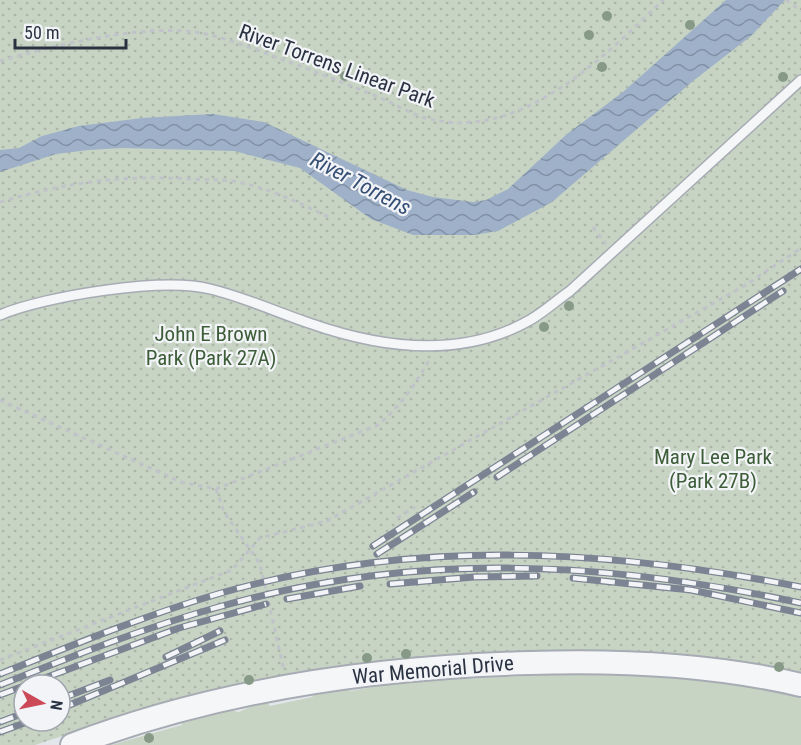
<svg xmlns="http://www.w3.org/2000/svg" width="801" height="745" font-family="'Roboto Condensed',sans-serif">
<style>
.green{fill:#c7d4c3}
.park{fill:url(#park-dots);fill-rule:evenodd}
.water{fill:url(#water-waves)}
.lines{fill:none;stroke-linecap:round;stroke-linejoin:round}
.service-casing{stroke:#a7acb4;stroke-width:12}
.tertiary-casing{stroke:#a7acb4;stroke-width:26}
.path{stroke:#c0c3c9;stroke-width:3;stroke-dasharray:4.5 4.5;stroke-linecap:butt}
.service{stroke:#f5f6f8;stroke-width:9}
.tertiary{stroke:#f5f6f8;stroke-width:22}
.rail-casing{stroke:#7c8393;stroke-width:7}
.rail{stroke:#f2f4f7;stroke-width:4.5;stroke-dasharray:14;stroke-linecap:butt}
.tree{fill:#879a88}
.labels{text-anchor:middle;stroke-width:4.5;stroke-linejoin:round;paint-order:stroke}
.street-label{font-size:21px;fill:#2a3242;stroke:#f2f4f7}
.park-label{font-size:21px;fill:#3d5d38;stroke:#f2f4f7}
.water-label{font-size:22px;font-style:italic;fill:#354f75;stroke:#f2f4f7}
</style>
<defs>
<pattern id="park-dots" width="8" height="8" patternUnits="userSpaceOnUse" patternTransform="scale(1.5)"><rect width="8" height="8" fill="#c7d4c3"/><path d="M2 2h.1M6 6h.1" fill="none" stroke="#abb6a9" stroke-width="1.8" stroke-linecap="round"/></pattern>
<pattern id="water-waves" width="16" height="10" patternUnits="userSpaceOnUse" patternTransform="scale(1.5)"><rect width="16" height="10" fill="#9eb1c9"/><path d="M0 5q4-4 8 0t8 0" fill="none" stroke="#8191a5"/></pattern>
</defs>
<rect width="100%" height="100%" fill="#e2e5ea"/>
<path class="green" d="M592,673l144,6 54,11 11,9v46h-690l71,-20 -4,-6 31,-13 30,6 26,-12 5,6 42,-9 5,-5 37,-10 -4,9 24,-4 -1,-4z"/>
<path class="park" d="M0,0h801v676l-456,-8 -109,17 -141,40 -60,20h-35zM24,685h36v36h-36z"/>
<path class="water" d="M726,0h59l-34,36 -58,45 -141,121 -54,29 -24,4h-61l-42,-16 -71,-51 -66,-17 -112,-3 -33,2 -33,4 -56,18v-22l19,-2 23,-12 37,-10 63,-8 71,-4 51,8 143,68 26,7 40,5 13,-2 22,-11 59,-55 56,-42z"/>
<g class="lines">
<defs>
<path id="service" d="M0,315c45,-19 163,-38 210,-26 34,8 66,23 99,34 71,25 153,36 221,-3 14,-8 27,-20 40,-29l231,-211"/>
<path id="tertiary" d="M72,745c145,-55 303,-78 458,-82 91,-3 182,1 271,22"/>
</defs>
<use href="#service" class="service-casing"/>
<use href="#tertiary" class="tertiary-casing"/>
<g class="path">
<path d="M786,0l15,11"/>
<path d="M0,61c57,-16 143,-38 201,-28 31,6 62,20 91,30 30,11 59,23 89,35 13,6 27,14 41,19 94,29 180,-58 241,-117"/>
<path d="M0,202c69,-20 119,-27 191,-23 15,1 31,0 46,3 33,6 64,22 94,36"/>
<path d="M593,227l13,17"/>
<path d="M0,400l181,82 35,7 162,-64c23,-19 38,-42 53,-68"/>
<path d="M216,489l8,23 36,52 24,107"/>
<path d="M397,518l18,-11"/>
<path d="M0,660l232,-90 28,-32 67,-17 417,-235 57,-38"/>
</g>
<use href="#service" class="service"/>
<use href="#tertiary" class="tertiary"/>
<defs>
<g id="rail">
<path d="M497,477l286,-186"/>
<path d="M373,546l428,-277"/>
<path d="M377,554l97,-62"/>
<path d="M573,578l118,12 110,23"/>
<path d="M390,584l84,-7 63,-1"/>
<path d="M287,599l73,-13"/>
<path d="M166,657l54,-26"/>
<path d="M0,674c73,-29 146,-59 221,-81 193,-55 386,-44 580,-6"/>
<path d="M0,685c73,-29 146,-58 222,-79 195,-55 383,-45 579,-3"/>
<path d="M26,685l153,-57 87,-24"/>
<path d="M0,695l24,-9"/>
<path d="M60,699l50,-19"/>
<path d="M60,709l165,-69"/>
<path d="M0,722l24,-9"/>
<path d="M0,732l30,-11"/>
</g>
</defs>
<use href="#rail" class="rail-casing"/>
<use href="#rail" class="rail"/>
</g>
<g class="tree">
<circle cx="607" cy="16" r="5"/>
<circle cx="690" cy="25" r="5"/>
<circle cx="589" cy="35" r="5"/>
<circle cx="602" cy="67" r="5"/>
<circle cx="345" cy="76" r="5"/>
<circle cx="783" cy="77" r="5"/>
<circle cx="569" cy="306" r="5"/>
<circle cx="544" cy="327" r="5"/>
<circle cx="406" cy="654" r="5"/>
<circle cx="367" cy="658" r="5"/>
<circle cx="779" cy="667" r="5"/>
<circle cx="249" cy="680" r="5"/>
<circle cx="149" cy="738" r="5"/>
</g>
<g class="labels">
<g class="street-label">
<text transform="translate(337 66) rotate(20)" y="7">River Torrens Linear Park</text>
<text transform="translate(433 670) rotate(-5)" y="7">War Memorial Drive</text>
</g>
<g class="park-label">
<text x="211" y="341">John E Brown<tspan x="211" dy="24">Park (Park 27A)</tspan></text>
<text x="713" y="464">Mary Lee Park<tspan x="713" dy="24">(Park 27B)</tspan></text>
</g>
<g class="water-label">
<text transform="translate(361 183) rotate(28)" y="8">River Torrens</text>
</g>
</g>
<g transform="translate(42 703) rotate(99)"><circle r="28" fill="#f2f4f7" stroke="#a2a6af" stroke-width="1.5"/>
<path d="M0-4.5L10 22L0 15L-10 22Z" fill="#cc4a58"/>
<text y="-9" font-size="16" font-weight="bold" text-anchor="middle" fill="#2a3242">N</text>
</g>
<path d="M15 39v9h111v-9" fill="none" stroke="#2a3242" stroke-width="3"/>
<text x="24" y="39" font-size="18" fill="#2a3242" stroke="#f2f4f7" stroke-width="4.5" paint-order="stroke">50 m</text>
</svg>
